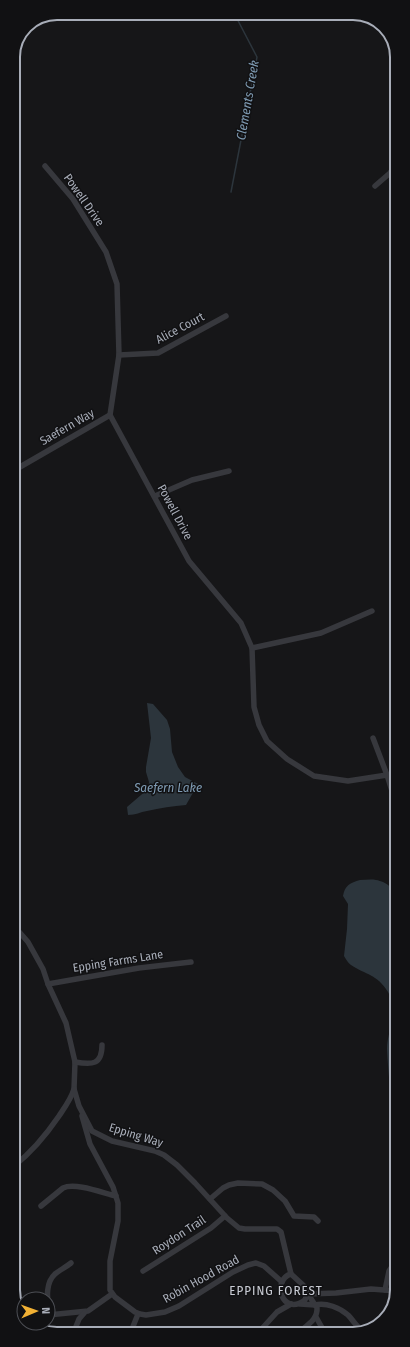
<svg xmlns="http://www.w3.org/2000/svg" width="410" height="1347" font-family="'Fira Sans Condensed',sans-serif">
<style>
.water{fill:#2c353c}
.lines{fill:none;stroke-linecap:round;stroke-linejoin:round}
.stream{stroke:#2c353c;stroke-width:1.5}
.minor{stroke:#37383d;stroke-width:5.5}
.labels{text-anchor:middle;stroke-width:3;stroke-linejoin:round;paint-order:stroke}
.street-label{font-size:12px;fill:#a8adb8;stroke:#111113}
.water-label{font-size:13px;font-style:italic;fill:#7f9bb3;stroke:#111113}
.neighbourhood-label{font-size:13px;letter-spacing:1px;fill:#c9ccd4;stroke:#111113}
.rim{fill:none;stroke:#a8adb8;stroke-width:2}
</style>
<rect width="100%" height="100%" fill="#161618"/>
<g class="water">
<path d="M147,703l6,1 14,16 3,9 2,23 6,15 7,10 13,7 -12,21c-13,1 -26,3 -39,6 -7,1 -11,4 -19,4l-1,-8 21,-18 1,-7 -3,-10v-5l5,-29z"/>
<path d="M360,880c5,0 11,-1 16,0 13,2 27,15 18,28l3,5v208l-6,-7c0,-22 -3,-43 -4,-65 0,-19 13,-38 1,-57 -11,-18 -22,-17 -37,-27 -3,-2 -5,-6 -7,-9l3,-27 1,-25 -5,-8c2,-11 7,-13 17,-16z"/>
</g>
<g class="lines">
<path class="stream" d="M231,192l26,-135 -23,-44"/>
<g class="minor">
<path d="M45,166l28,33 33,53 11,32 2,71 -9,60 79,146 52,62 11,25 2,59 5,18 8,16 20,18 27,17 34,5 39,-6"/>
<path d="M375,186l15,-13 6,-8"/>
<path d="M119,355l39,-2 68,-37"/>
<path d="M13,471l97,-56"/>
<path d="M155,496l37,-16 37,-9"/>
<path d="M252,648l69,-15 51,-22"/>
<path d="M373,738l14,37 10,32"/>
<path d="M14,926l14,16 15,27 5,15 18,39 9,39 -1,27 5,17 13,25 20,10 43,10 9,4 13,10 18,18 32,35 12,10 6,1h32l4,3 10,42"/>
<path d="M48,984l91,-16 52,-6"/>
<path d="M75,1062c17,3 27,3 27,-17"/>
<path d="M82,1116l8,28 23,43 5,16v18l-8,40v29l5,7 20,15 5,2 6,1 19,-3 14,-6 54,-34 15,-7 8,-2 8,3 18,16"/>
<path d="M14,1166c18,-14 32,-31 45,-50 6,-9 12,-17 15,-27"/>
<path d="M210,1199l13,-11 6,-3 9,-2 24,1 11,6 12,11 9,15 20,1 4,4"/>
<path d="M41,1206l22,-18c12,-6 40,5 53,8"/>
<path d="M143,1271l68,-43 14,-12"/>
<path d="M291,1274l12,11 5,6 -3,9c-23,17 -34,-20 -14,-26z"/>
<path d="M385,1290l4,-19 8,-12"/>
<path d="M308,1294l28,-1 35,-4 26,2"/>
<path d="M300,1304l15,1 -7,-11"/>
<path d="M48,1315l40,-4 24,-17"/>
<path d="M49,1315c-1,-13 -5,-31 6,-41 5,-4 11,-7 16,-11"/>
<path d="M316,1317l9,16"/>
<path d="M258,1333l19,-21 14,-8"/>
<path d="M298,1333c9,-8 20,-13 19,-26l-2,-2c11,-3 25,3 33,10 7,7 8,14 19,15"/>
<path d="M73,1334l6,-15 6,-7"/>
<path d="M130,1334l8,-20"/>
</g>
</g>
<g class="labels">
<g class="street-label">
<text transform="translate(84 200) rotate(55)" y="4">Powell Drive</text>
<text transform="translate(180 328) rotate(-28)" y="4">Alice Court</text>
<text transform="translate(67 427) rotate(-30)" y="4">Saefern Way</text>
<text transform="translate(175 512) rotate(62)" y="4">Powell Drive</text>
<text transform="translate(118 961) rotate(-9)" y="4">Epping Farms Lane</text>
<text transform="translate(136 1135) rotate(17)" y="4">Epping Way</text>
<text transform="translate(179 1235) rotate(-33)" y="4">Roydon Trail</text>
<text transform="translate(201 1279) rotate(-29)" y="4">Robin Hood Road</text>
</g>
<g class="water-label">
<text transform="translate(247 100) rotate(-80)" y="5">Clements Creek</text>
<text x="168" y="792">Saefern Lake</text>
</g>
<g class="neighbourhood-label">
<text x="276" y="1295">EPPING FOREST</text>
</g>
</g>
<path d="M0 0H410V1347H0ZM57 20H353A37 37 0 0 1 390 57V1290A37 37 0 0 1 353 1327H57A37 37 0 0 1 20 1290V57A37 37 0 0 1 57 20Z" fill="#111113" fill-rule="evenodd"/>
<path class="rim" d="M57 20H353A37 37 0 0 1 390 57V1290A37 37 0 0 1 353 1327H57A37 37 0 0 1 20 1290V57A37 37 0 0 1 57 20Z"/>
<g transform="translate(36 1311) rotate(88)"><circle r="19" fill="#111113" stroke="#4d4f55"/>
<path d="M0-3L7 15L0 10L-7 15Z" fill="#f2b134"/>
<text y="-6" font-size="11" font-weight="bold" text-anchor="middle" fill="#a8adb8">N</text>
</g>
</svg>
